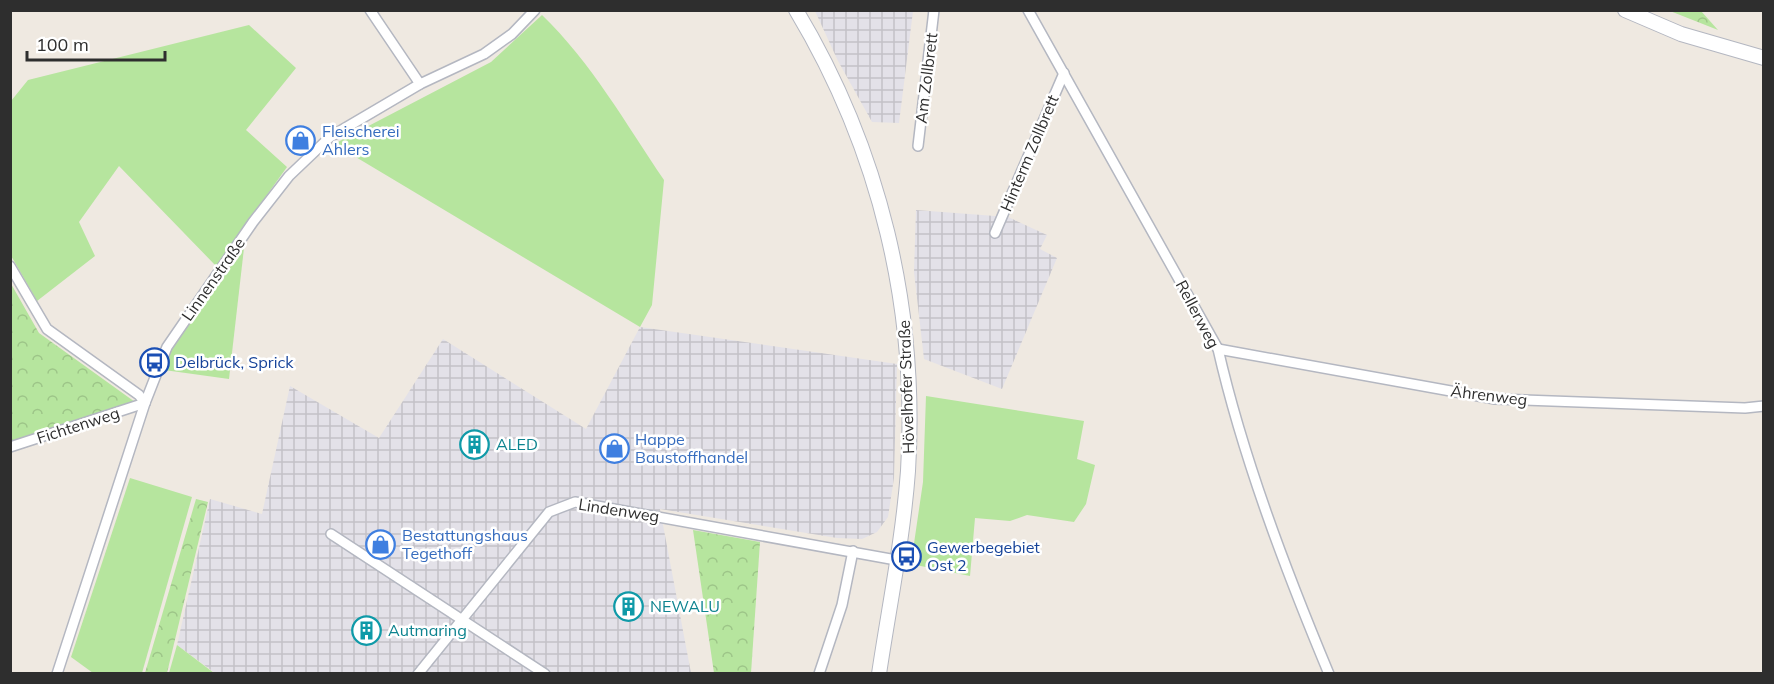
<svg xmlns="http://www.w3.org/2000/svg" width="1774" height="684" font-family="Mulish,sans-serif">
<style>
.industrial{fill:url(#industrial-grid)}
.grass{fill:#b6e59e}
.forest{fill:url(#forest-crowns)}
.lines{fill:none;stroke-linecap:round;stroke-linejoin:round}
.minor-casing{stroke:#b4b7c1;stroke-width:12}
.secondary-casing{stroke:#b4b7c1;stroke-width:16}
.minor{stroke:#fff;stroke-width:9}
.secondary{stroke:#fff;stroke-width:14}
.labels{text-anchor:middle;stroke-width:5;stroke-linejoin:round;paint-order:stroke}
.street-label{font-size:16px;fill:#2e2e2e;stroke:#fff}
.shop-label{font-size:16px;fill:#366cbe;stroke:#fff;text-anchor:start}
.transit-label{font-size:16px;fill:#164399;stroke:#fff;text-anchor:start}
.culture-label{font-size:16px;fill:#0d838f;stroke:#fff;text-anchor:start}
</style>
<defs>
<pattern id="industrial-grid" width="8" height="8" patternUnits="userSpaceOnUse" patternTransform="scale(1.5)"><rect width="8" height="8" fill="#e3e1e8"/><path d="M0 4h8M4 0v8" fill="none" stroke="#c3c1c7"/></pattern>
<pattern id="forest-crowns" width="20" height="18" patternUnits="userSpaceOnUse" patternTransform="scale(1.5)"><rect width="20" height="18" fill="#b6e59e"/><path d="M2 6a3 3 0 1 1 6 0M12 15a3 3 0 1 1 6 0" fill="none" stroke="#9dc588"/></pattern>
</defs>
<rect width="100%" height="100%" fill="#efe9e1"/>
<g class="industrial">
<path d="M815,11h98l-14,112 -27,-1 -34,-61z"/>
<path d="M916,210l92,7 39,18 -7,14 17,9 -55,131 -78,-30 -10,-87z"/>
<path d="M640,327l257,37 -3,114 -6,39 -11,15 -15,7 -25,-1 -177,-29 31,164h-476l-38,-28 33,-146 52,15 28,-128 89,52 64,-99 143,90z"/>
</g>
<g class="grass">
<path d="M542,15c49,47 84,109 122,165l-12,125 -12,22 -306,-183 157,-82z"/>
<path d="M249,25l47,43 -50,62 41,37 -71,99 -97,-100 -40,56 16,34 -58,45 -27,-47 1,-153 17,-21z"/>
<path d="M244,248l-15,131 -65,-9 9,-26z"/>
<path d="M926,396l158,25 -7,38 18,6 -9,39 -12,18 -47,-7 -17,6 -35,-3 -5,58 -59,-12 12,-82z"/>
<path d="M130,478l62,19 -50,176h-49l-22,-16z"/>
<path d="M177,645l37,28h-45z"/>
</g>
<g class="forest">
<path d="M1670,11h31l17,19z"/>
<path d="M10,282l29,51 96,69 -124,39z"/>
<path d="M196,499l12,3 -41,171h-22z"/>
<path d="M693,530l67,12 -9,131h-37z"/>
</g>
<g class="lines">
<defs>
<g id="minor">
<path d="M370,10l50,74"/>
<path d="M1028,10l190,339c25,109 68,222 111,325"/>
<path d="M918,146l16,-136"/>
<path d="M995,233l69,-160"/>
<path d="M10,266l37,63 92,66 6,8"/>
<path d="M1218,349l277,50 250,9 19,-2"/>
<path d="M10,447l135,-44"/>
<path d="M331,534l214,140"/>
<path d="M57,674l88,-271 22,-56 86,-125 36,-46 41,-39 90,-53 64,-30 28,-20 23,-24"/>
<path d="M418,674l131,-162 26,-10 321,58"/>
<path d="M819,674l23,-69 11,-54"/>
</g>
<g id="secondary">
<path d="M796,10c84,140 122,299 112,461 -5,68 -19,136 -29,203"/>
<path d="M1625,10l56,24 83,24"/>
</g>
</defs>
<use href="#minor" class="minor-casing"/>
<use href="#secondary" class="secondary-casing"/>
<use href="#minor" class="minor"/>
<use href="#secondary" class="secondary"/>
</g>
<defs>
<symbol id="shop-ring" viewBox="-11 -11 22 22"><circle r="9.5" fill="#fff" stroke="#3f7fe0" stroke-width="1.5"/><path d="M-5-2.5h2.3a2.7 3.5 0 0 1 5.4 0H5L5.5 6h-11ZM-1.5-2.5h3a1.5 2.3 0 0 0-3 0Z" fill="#3f7fe0"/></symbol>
<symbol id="bus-ring" viewBox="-11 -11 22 22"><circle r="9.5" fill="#fff" stroke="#1a4fb4" stroke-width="1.5"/><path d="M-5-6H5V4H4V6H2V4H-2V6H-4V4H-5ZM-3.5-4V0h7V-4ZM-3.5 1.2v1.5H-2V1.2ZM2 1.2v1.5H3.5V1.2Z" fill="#1a4fb4"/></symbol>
<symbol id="building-ring" viewBox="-11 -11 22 22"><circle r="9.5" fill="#fff" stroke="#0f9aa8" stroke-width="1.5"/><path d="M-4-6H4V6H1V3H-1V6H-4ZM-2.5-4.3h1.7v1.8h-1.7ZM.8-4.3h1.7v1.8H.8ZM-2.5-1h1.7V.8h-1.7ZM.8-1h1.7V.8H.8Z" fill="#0f9aa8"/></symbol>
</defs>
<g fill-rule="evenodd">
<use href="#shop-ring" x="284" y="124" width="33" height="33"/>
<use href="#bus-ring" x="138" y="346" width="33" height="33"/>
<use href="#building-ring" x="458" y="428" width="33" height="33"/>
<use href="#shop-ring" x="598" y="432" width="33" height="33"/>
<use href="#shop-ring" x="364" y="528" width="33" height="33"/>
<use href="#bus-ring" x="890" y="540" width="33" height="33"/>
<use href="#building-ring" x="612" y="590" width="33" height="33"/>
<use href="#building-ring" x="350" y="614" width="33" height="33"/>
</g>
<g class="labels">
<g class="street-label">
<text transform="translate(926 78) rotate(-83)" y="6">Am Zollbrett</text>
<text transform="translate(1029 153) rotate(-67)" y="6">Hinterm Zollbrett</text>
<text transform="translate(213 279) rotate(-55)" y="6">Linnenstraße</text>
<text transform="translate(1198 314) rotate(62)" y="6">Rellerweg</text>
<text transform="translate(906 387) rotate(-92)" y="6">Hövelhofer Straße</text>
<text transform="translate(1489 395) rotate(7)" y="6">Ährenweg</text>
<text transform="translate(78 425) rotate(-18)" y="6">Fichtenweg</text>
<text transform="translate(619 510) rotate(9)" y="6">Lindenweg</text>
</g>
<g class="shop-label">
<text x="322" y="137">Fleischerei<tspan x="322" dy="18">Ahlers</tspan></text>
<text x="635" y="445">Happe<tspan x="635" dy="18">Baustoffhandel</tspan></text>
<text x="402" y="541">Bestattungshaus<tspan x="402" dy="18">Tegethoff</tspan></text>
</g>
<g class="transit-label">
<text x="175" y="368">Delbrück, Sprick</text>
<text x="927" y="553">Gewerbegebiet<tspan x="927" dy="18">Ost 2</tspan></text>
</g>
<g class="culture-label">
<text x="496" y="450">ALED</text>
<text x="650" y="612">NEWALU</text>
<text x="388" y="636">Autmaring</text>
</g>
</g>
<rect width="1774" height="684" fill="none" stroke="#2e2e2e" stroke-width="24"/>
<path d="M27 51v9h138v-9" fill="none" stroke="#2e2e2e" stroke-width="3"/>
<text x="36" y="51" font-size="18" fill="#2e2e2e" stroke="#ffffff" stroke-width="4.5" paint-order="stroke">100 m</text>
</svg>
